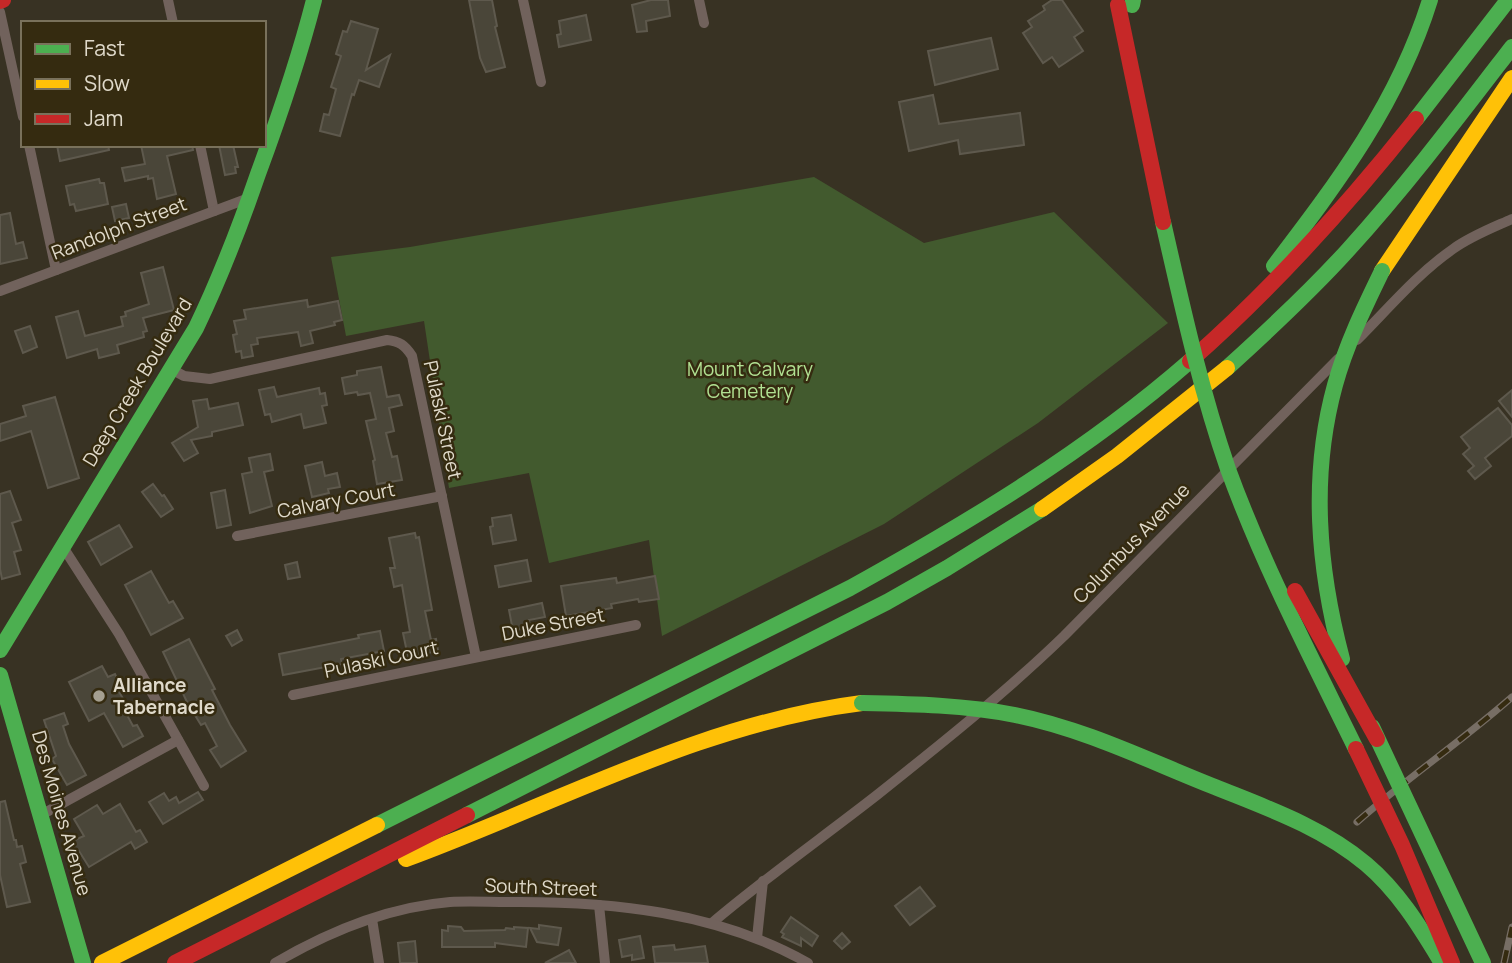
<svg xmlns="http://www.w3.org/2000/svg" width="1512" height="963" font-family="Manrope,sans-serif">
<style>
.green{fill:#425a2e}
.building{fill:#4a4639;stroke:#5e594d;stroke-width:2}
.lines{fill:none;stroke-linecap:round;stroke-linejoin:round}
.street{stroke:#71625c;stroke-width:10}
.fast{stroke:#4caf50;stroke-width:16}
.slow{stroke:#ffc107;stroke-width:16}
.jam{stroke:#c62828;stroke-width:16}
.rail-casing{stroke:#776e65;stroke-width:7}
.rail{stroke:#352b10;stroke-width:4.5;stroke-dasharray:13;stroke-linecap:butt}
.fast-bridge{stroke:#4caf50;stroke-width:16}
.jam-bridge{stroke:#c62828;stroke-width:16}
.poi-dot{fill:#a59f90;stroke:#352b10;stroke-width:2.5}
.labels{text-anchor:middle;stroke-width:5;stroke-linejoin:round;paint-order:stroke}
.street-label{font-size:19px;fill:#e0dacb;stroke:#352b10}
.park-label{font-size:19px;fill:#b1e192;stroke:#352b10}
.poi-label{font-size:19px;font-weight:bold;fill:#e0dacb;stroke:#352b10;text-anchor:start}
</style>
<rect width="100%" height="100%" fill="#383223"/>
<path class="green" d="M814,177l110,66 130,-31 114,111 -130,100 -154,101 -222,112 -13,-96 -100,23 -20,-90 -80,15 -25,-167 -78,15 -15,-79 79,-10z"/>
<g class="building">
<path d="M469,0h23l5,26 -2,1 10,40 -19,5 -6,-14z"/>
<path d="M651,0h17l2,16 -24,5 1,10 -10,1 -5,-27z"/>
<path d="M1052,0h10l21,31 -9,6 9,14 -24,16 -7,-10 -9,6 -20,-30 9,-6 -4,-6 17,-11 -2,-4z"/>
<path d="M586,15l5,25 -32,7 -2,-12 4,-1 -2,-13z"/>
<path d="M351,21l27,8 -12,41 24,-15 -11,32 -20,-7 -5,15 -2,-1 -12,42 -20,-5 4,-17 5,1 7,-26 -5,-2 10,-31 -5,-2 7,-23 4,1z"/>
<path d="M991,38l7,31 -63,16 -7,-34z"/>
<path d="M933,95l6,29 81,-11 4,32 -64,9 -2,-14 -49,11 -10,-49z"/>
<path d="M57,145h51l1,5 -49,11z"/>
<path d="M141,145h51l1,5 -26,6 9,38 -19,5 -4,-21 -5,1v-3l-23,5 -3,-13 23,-4z"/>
<path d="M219,145h14l5,22h-3l1,6 -11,2z"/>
<path d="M99,179l1,4h4l4,21 -32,7 -2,-7 -4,1 -4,-19z"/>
<path d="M126,204l3,14 -14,3 -3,-14z"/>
<path d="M10,213l6,31 7,-2 4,16 -27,6v-49z"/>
<path d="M163,267l11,43 -31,8 4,13 -4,1 1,5 -27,8 2,8 -20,5 -2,-9 -30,9 -11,-41 22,-6 7,25 38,-10 -2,-9 5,-1 -1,-4 24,-8 -8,-31z"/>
<path d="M307,300l1,7 30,-6 4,19 -8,2 1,3 -25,6 3,12 -12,3 -3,-14 -41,6 1,6 -7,1 2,11 -11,2 -1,-7 -5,1 -3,-17 4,-1 -3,-13 12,-2 -2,-9z"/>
<path d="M30,326l7,21 -14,6 -8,-22z"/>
<path d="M381,367l6,30 12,-2 3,10 -13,3 5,23 -8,2 6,24 5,-1 5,24 -25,4 -4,-23 2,-1 -9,-39 10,-2 -6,-26 -12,2 -1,-3 -12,2 -3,-16 15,-3v-4z"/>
<path d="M274,387l3,10 42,-9 1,6 5,-1 2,12 -5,1 4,17 -22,5 -3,-14 -29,8 -2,-8 -5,1 -6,-25z"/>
<path d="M1512,390v27l-13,-16z"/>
<path d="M55,397l24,81 -31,10 -17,-57 -31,10v-17l26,-8 -3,-10z"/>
<path d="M207,399l2,10 29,-6 5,22 -31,7v4l-21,4 7,13 -14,8 -12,-18 26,-16 -5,-26z"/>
<path d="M1498,408l14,17v11l-27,22 6,8 -16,13 -7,-8 6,-5 -11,-12 7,-6 -9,-11z"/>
<path d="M270,454l3,16 -9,2 8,34 -22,7 -8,-39 10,-2 -3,-14z"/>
<path d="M322,462l3,14 12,-3 3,14 -12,2 1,4 -17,4 -7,-31z"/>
<path d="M153,484l9,12 2,-1 9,14 -12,8 -19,-25z"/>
<path d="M225,490l6,35 -14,3 -6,-35z"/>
<path d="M10,491l11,29 -9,3 9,27 -7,2 6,22 -18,5 -2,-10v-75z"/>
<path d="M511,515l5,25 -23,4 -3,-17 3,-1 -1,-8z"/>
<path d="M119,525l13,22 -31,18 -13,-23z"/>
<path d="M415,533l1,5 3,-1 13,73 -7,1 6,29 5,-1 2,12 -30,6 -5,-24 7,-1 -8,-47 -8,2 -4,-19h5l-6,-30z"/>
<path d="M527,560l4,21 -32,6 -4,-21z"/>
<path d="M297,562l3,15 -12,2 -3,-14z"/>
<path d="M151,571l18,32 4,-2 10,17 -32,17 -26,-50z"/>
<path d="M655,576l4,23 -20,3 -1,-3 -27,5 1,4 -46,8 -5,-30 55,-8 1,5z"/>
<path d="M542,603l3,14 -16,3 1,7 -17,4 -4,-21z"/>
<path d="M237,630l5,10 -10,6 -6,-10z"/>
<path d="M380,631l4,20 -43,8 1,5 -59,11 -4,-21 80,-16 -1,-3z"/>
<path d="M189,639l26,50 -3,1 18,35 16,26 -25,16 -11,-17 7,-4 -12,-23 -4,2 -13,-21 -25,-52z"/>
<path d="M102,666l6,11 7,-3 7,14 -4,2 7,12 -4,2 12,22 4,-1 6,11 -20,11 -19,-34 -15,8 -20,-39z"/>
<path d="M64,713l4,11 -5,2 6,18 17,31 -19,10 -15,-26 4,-3 -12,-36z"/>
<path d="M198,792l5,8 -40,24 -14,-22 15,-9 5,8 7,-4 3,6z"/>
<path d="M5,801l9,39h2l1,7 5,-1 4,16 -6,2 10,38 -23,5 -7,-32v-73z"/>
<path d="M120,804l16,28 4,-2 7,12 -12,7 -4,-7 -42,25 -10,-16 -2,2 -7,-11 14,-6 -10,-17 23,-14 6,9z"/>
<path d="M920,887l15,19 -25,19 -15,-19z"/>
<path d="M791,917l27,19 -6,10 -11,-8v8l-19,-9 2,-3 -3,-2z"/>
<path d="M539,925l22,3 -3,17 -21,-3 -7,-14 9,1z"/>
<path d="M448,926l13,1 3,4 41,-1 1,-2 8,1v-2l14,1 -2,19 -31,-4v4h-53v-17l6,1z"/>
<path d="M842,933l8,9 -8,7 -8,-8z"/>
<path d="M640,936l4,22 -12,2v-5l-10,2 -3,-17z"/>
<path d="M415,941l2,22h-17l-2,-20z"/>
<path d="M674,945l1,5 30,-4 3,17h-53l-2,-16z"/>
<path d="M569,950l7,13h-31z"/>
</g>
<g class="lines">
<g class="street">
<path d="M168,0l5,23"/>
<path d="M523,0l18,82"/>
<path d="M699,0l5,23"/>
<path d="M0,12l23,105"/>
<path d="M29,145l27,125"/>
<path d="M200,145l14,66"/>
<path d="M0,291l249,-93"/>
<path d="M1357,340c31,-31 60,-66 96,-91 18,-13 39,-21 59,-30"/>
<path d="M171,369l13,7 26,3 177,-39c12,1 18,5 25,16l64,301"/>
<path d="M237,536l205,-40"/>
<path d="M63,547l56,87 85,152"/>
<path d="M293,695l343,-70"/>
<path d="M41,815l137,-75"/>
<path d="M599,905l6,58"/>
<path d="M372,919l7,44"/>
<path d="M712,923c53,-45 110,-85 165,-128 64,-51 128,-102 187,-159l274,-277"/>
<path d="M757,938l6,-57"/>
<path d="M275,963c53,-31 113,-56 175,-61 19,-1 39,0 58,0 103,-1 210,10 300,61"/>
</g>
<g class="fast">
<path d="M1132,5l1,-5"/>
<path d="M1416,119l92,-119"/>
<path d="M1274,266c64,-84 124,-163 156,-266"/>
<path d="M1227,368c42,-38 83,-76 121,-118 59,-65 111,-134 164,-203"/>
<path d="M0,650l196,-322c24,-50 44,-102 62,-154 21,-57 41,-115 56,-174"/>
<path d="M0,675l83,288"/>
<path d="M467,815l420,-213 60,-34 95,-59"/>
<path d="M377,825l473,-237c119,-66 237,-137 340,-227"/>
</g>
<g class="slow">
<path d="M1382,271l130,-193"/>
<path d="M1042,509l75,-53 110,-88"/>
<path d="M406,859c150,-55 296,-136 456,-156"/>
<path d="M102,963l275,-138"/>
</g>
<g class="jam">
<path d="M0,1l3,-1"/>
<path d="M1190,361c84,-74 157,-155 226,-242"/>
<path d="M175,963l292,-148"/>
</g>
<defs>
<g id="rail">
<path d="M1357,822c50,-44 105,-81 155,-125"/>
<path d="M1504,963l8,-36"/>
</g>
</defs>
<use href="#rail" class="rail-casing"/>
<use href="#rail" class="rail"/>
<g class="fast-bridge">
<path d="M1163,222c19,83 37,166 65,247 35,96 83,188 128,280"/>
<path d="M1342,659c-24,-91 -32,-183 -7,-274 11,-40 29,-77 47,-114"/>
<path d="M862,703c51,1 103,2 153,12 70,14 134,46 200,72 52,21 107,40 151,77 31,26 53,61 74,96"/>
<path d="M1372,727l111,236"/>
</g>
<g class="jam-bridge">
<path d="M1118,5l45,217"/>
<path d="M1295,591l82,148"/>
<path d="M1356,749l46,96 50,118"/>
</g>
</g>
<circle class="poi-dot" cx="99" cy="696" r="7"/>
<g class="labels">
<g class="street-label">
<text transform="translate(119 228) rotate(-21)" y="7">Randolph Street</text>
<text transform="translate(137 382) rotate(-59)" y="7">Deep Creek Boulevard</text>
<text transform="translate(443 420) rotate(78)" y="7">Pulaski Street</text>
<text transform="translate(336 500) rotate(-11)" y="7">Calvary Court</text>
<text transform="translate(1131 543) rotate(-46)" y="7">Columbus Avenue</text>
<text transform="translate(553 624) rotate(-11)" y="7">Duke Street</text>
<text transform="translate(381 659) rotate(-12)" y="7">Pulaski Court</text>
<text transform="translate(62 813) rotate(74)" y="7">Des Moines Avenue</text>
<text transform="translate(541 887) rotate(2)" y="7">South Street</text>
</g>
<g class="park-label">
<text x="750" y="376">Mount Calvary<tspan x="750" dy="22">Cemetery</tspan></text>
</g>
<g class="poi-label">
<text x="113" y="692">Alliance<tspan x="113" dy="22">Tabernacle</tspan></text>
</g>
</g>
<rect x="21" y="21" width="245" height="126" fill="#352b10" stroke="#79715b" stroke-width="2"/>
<rect x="35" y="44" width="35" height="10" fill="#4caf50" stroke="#79715b" stroke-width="2"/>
<text x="84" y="56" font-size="21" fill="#e0dacb">Fast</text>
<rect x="35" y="79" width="35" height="10" fill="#ffc107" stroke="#79715b" stroke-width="2"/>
<text x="84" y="91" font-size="21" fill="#e0dacb">Slow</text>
<rect x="35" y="114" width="35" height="10" fill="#c62828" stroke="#79715b" stroke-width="2"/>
<text x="84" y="126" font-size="21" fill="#e0dacb">Jam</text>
</svg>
